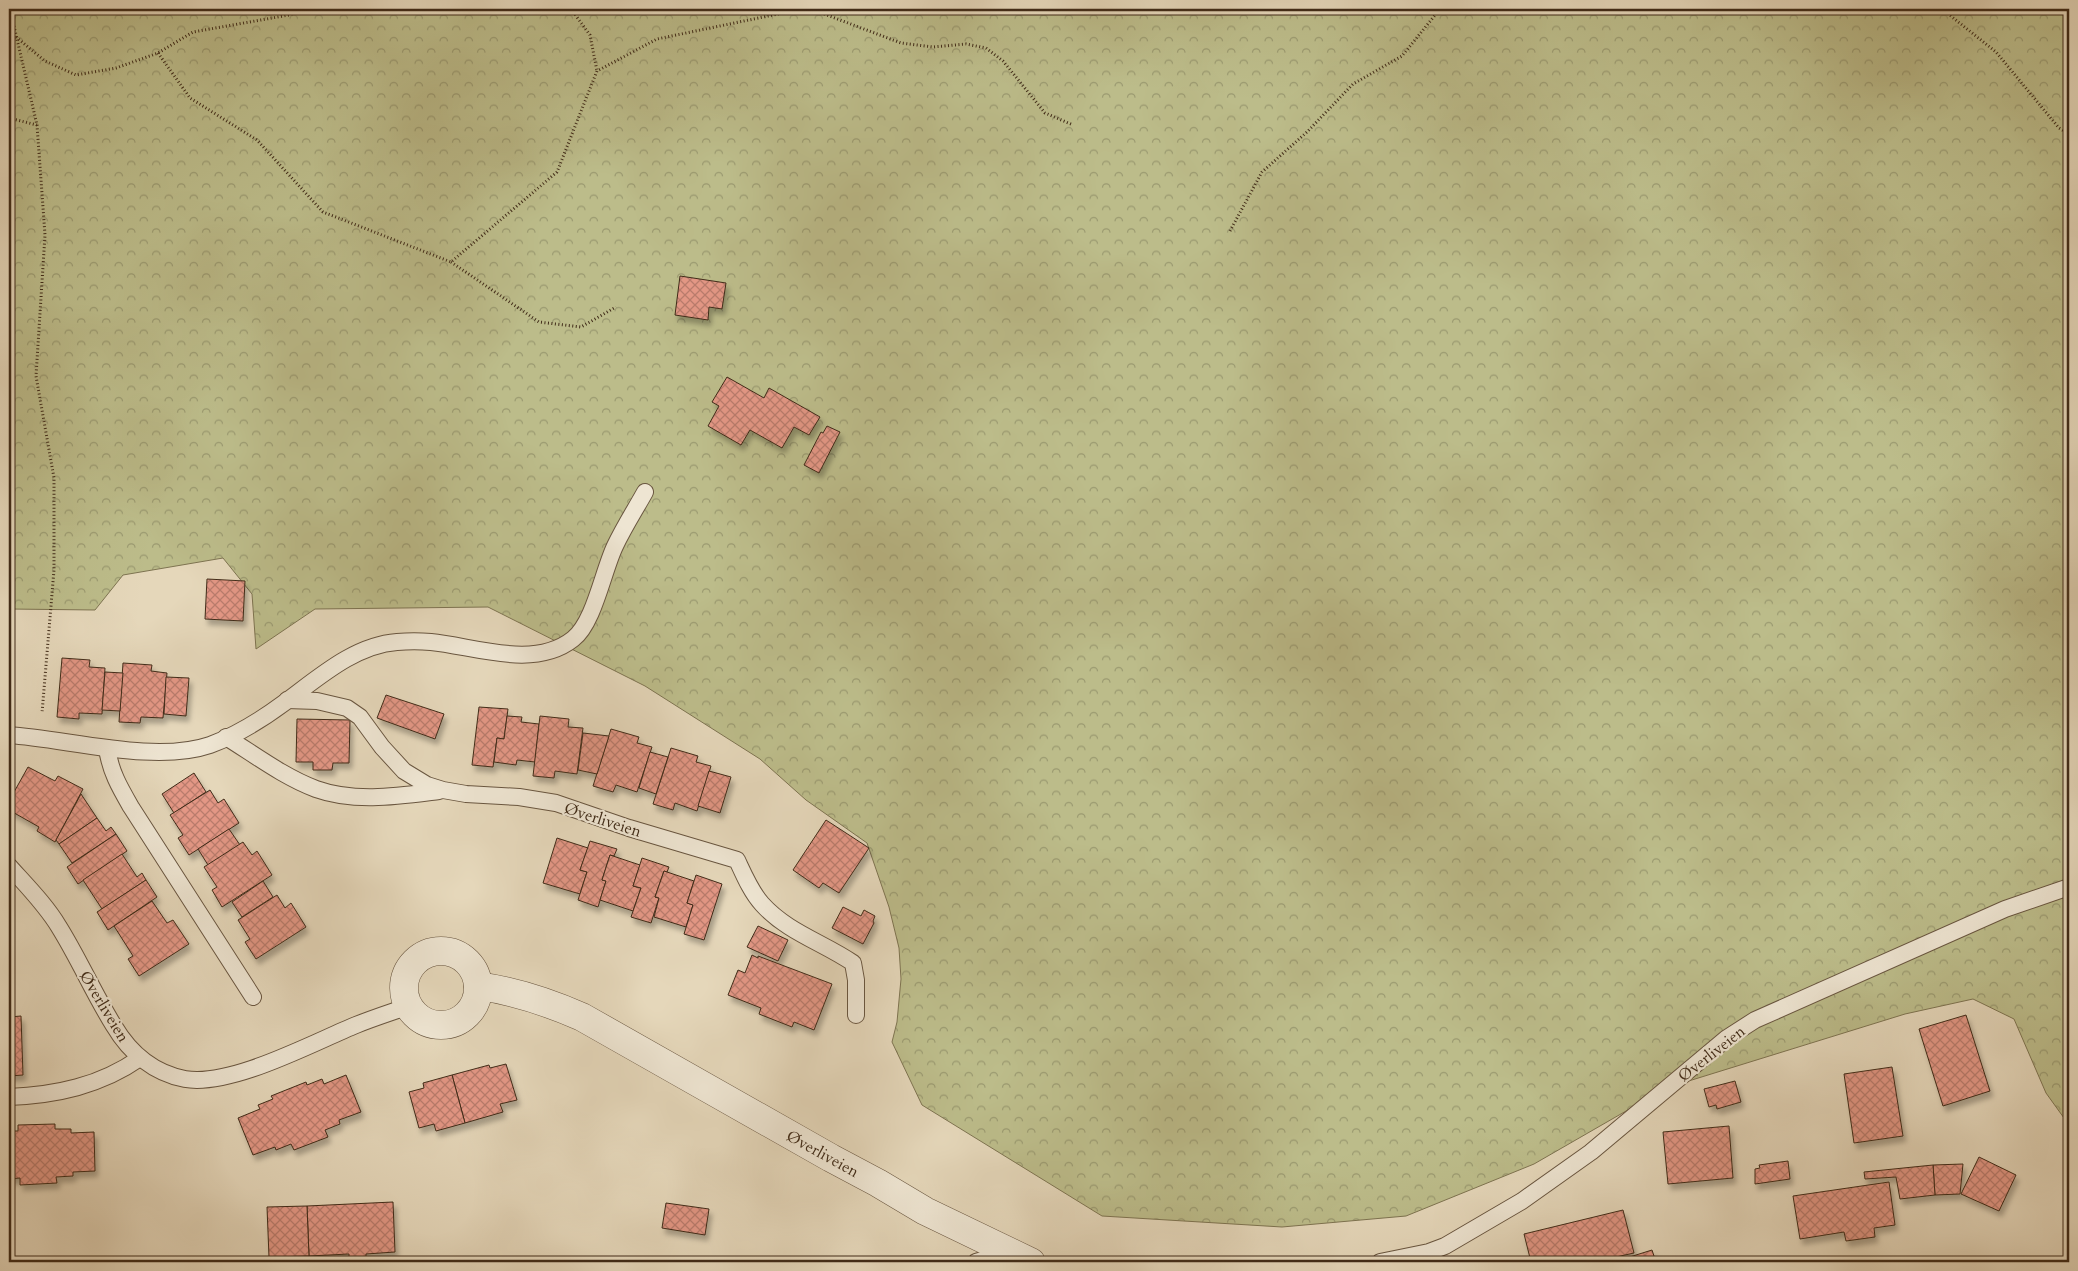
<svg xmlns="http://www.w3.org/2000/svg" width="2078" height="1271" font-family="Cardo,serif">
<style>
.forest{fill:url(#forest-crowns);stroke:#7e7451}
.building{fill:url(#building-cross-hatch);stroke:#402b18;filter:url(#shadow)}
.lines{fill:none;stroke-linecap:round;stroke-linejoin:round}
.service-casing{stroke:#695640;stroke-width:18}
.minor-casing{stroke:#695640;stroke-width:29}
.path{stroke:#402b18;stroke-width:3;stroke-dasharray:1 2.5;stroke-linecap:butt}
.service{stroke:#eee5d2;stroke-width:16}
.minor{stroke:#eee5d2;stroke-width:28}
.labels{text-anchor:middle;stroke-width:4.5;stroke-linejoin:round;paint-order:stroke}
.street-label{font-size:16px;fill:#402b18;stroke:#eee5d2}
</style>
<defs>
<pattern id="forest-crowns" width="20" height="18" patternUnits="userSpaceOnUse" patternTransform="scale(1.25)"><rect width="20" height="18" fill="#bcbc8a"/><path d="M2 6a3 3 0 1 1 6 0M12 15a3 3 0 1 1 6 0" fill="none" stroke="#9a9970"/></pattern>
<pattern id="building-cross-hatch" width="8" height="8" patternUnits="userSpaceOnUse" patternTransform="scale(1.25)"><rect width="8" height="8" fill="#e39785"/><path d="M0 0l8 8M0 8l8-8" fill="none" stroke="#b97b6c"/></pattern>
<filter id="shadow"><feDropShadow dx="3" dy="5.5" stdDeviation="2.5" flood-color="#0004"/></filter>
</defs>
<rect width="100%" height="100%" fill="#e5d7ba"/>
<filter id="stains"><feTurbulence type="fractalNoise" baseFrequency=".004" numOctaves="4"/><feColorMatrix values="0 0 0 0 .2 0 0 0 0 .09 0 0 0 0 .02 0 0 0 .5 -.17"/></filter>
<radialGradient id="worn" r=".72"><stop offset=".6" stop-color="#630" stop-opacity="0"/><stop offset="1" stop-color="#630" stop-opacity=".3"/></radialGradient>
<path class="forest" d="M9,9h2060v1116l-23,-32 -32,-74 -41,-20 -68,15 -239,74 -132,76 -128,52 -124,11 -180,-11 -180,-111 -30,-63 5,-20 4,-43 -2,-31 -10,-41 -22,-64 -61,-43 -46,-41 -115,-73 -157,-79 -173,2 -59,40 -4,-55 -29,-36 -100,17 -28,35 -86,-1z"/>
<g class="building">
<path d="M680,276l46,7 -4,26 -13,-2 -1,13 -33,-5z"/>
<path d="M727,377l37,21 5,-10 51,29 -11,18 -15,-8 -12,21 -32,-18 -9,15 -33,-19 11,-20 -7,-4z"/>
<path d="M827,426l13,6 -21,41 -15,-8 17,-33 2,1z"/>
<path d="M207,579l38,2 -2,40 -38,-2z"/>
<path d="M62,658l28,2 -1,7 16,1 -3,46 -23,-1v6l-22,-2z"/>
<path d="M123,663l29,2 -1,6 16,2 -4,45 -22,-1 -1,6 -21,-1z"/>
<path d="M105,672l18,1 -3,38 -18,-1z"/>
<path d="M166,677l23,1 -3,38 -22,-2z"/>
<path d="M386,695l58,19 -9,25 -58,-21z"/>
<path d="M479,707l29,2 -4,30 -7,-1 -4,29 -21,-2z"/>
<path d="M507,716l15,1 -1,5 18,2 -4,38 -18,-2 -1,5 -22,-3 3,-24 7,1z"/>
<path d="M540,716l29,3 -1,8 15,1 -6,46 -22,-3 -1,7 -21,-2z"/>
<path d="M297,719l53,1 -1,43h-16l-1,7h-19v-8h-17z"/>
<path d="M611,729l28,8 -2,6 15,4 -15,45 -21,-7 -3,7 -20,-6z"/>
<path d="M583,733l26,3 -12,38 -19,-4z"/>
<path d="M671,748l27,8 -2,6 15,4 -14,45 -22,-8 -2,7 -20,-6z"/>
<path d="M650,752l18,5 -12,37 -17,-6z"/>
<path d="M28,767l27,14 3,-5 25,13 -28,53 -18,-11 2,-4 -30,-17v-9z"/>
<path d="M709,771l22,6 -11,36 -22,-7z"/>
<path d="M194,773l12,19 -32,21 -12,-19z"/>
<path d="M210,790l8,13 6,-4 15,24 -50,32 -11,-17 5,-3 -13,-20z"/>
<path d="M81,794l16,24 -38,26 -3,-4z"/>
<path d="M97,818l9,13 5,-4 5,7 -44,29 -13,-19z"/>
<path d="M826,820l43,28 -30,45 -16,-10 -4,5 -26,-18z"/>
<path d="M229,829l11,16 -32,20 -10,-16z"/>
<path d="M116,834l11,17 -49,33 -11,-17z"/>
<path d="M557,838l31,10 -8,22 7,2 -7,22 -37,-11z"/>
<path d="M590,841l27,8 -3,7 -4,-1 -8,25 4,1 -8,26 -20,-7 9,-28 -7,-2z"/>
<path d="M243,842l9,13 5,-4 15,24 -50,32 -10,-17 5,-3 -13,-20z"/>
<path d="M122,854l15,23 5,-4 4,7 -44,29 -19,-29z"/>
<path d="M610,855l30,10 -7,21 8,2 -8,23 -33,-11 6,-19 -4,-1z"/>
<path d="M642,858l27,9 -2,5 -3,-1 -9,26 4,1 -8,25 -20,-6 10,-29 -8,-2z"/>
<path d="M664,871l30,10 -7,22 6,2 -7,22 -32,-10 5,-19 -4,-1z"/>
<path d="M696,875l26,9 -18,56 -20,-6 9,-29 -6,-2z"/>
<path d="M146,880l11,17 -49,33 -11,-18z"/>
<path d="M263,881l10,16 -31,20 -10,-15z"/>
<path d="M277,895l8,13 6,-5 15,24 -50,32 -11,-17 5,-3 -12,-19z"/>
<path d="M152,901l15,22 6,-3 16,24 -50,32 -11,-17 5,-3 -19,-30z"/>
<path d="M843,907l18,9 3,-6 11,6 -2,5 1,2 -11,21 -31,-16z"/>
<path d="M758,926l30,14 -10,21 -31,-14z"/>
<path d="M752,955l6,3v-2l74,28 -18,46 -20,-8 -2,5 -33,-13 2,-6 -33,-13 10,-25 7,3z"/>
<path d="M1966,1015l24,76 -47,15 -24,-77z"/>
<path d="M21,1016l2,59 -14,1v-59z"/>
<path d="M506,1064l11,36 -17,4 3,8 -38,11 -13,-48 37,-10 1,3z"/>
<path d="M1892,1067l11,69 -49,7 -10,-69z"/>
<path d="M346,1075l15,37 -22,8 1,4 -15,6 3,7 -34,13 -3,-6 -15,6 -1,-3 -22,8 -15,-37 22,-9 -2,-4 15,-6 -2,-3 35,-14 1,3 15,-6 2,5z"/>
<path d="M452,1075l13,48 -29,8 -2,-7 -15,4 -10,-36 15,-4 -1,-5z"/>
<path d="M1735,1081l6,21 -24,7 -1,-4 -7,2 -5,-18z"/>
<path d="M55,1124v5h16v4l23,-1 1,39 -22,1v4l-17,1 1,6 -37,2v-7l-11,1v-48h9v-6z"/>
<path d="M1729,1126l4,52 -65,6 -5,-52z"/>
<path d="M1979,1157l37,18 -17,36 -38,-17z"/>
<path d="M1788,1161l2,18 -35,5v-15l5,-1 -1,-3z"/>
<path d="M1963,1164l-3,30 -25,1 -2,-30z"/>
<path d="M1933,1165l2,30 -35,4 -4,-22 -31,2 -1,-7z"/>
<path d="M1889,1182l6,43 -21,3 1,9 -29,4 -2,-9 -44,7 -7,-43z"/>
<path d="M393,1202l2,50 -29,2v5h-17v-5l-40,2 -2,-50z"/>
<path d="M666,1203l43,6 -4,26 -43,-7z"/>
<path d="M307,1206l2,50 -40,1 -2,-50z"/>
<path d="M1623,1210l11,43 -27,6 1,3h-77l-7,-28z"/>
<path d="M1652,1250l4,12h-35l-1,-2z"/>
</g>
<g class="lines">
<defs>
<g id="service">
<path d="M287,700l30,1 30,7 13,9 22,30 22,24 23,14 16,5 23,4 53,3 37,6 73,25 108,32c7,15 14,32 25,44 25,28 62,39 91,59l3,17v35"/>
<path d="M9,735c59,4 146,29 201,10 27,-10 51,-25 74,-42 33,-24 70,-58 113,-61 11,-1 23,-1 34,0 43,4 103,28 142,-3 21,-16 30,-68 42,-93 9,-19 20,-36 30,-54"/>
<path d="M226,737c29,18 58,40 90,52 39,14 83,7 123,2"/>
<path d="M107,748c3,23 13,40 24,59l122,190"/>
<path d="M9,866c17,19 37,39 50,61 20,32 35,67 55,99 16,27 40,47 71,53 46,8 127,-36 171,-54 17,-7 36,-13 53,-19"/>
<path d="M9,1097c47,-2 91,-11 131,-39"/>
<path d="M976,1262l34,-10"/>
<path d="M1380,1262l49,-10 16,-6 77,-45 69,-49 136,-114 28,-18 250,-111 64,-22"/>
</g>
<g id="minor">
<circle cx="441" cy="988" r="37"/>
<path d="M478,986c37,5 70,16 104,31l249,141 47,25 47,28 106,51"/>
</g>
</defs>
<use href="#service" class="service-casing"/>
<use href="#minor" class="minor-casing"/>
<g class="path">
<path d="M10,9l27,116 8,110 -9,141 18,102v92l-12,143"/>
<path d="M571,9l19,26 7,36"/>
<path d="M811,9l90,34 32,4 33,-3 20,4 17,13 42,52 28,12"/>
<path d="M1942,9l54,43 63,76 10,6"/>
<path d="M16,37l29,24 31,14 40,-7 42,-15 35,-21 96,-17 15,-6"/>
<path d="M158,53l32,45 67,42 66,72 128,50 106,-90 40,-101 60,-32 145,-30"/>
<path d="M9,118l28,7"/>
<path d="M1230,231l32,-59 45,-40 46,-48 49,-28 38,-47"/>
<path d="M451,262l88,60 42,5 35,-20"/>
</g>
<use href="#service" class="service"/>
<use href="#minor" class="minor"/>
</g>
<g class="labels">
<g class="street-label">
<text transform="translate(603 819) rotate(18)" y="6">Øverliveien</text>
<text transform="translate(105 1006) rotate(59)" y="6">Øverliveien</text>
<text transform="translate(1711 1053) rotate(-38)" y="6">Øverliveien</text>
<text transform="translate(823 1153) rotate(29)" y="6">Øverliveien</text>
</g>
</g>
<rect width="2078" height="1271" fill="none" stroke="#e5d7ba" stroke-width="30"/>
<rect x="10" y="10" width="2058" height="1251" fill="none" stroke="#402b18" stroke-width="2.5"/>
<rect x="15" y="15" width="2048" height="1241" fill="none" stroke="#402b18"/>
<rect width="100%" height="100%" filter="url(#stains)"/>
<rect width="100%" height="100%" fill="url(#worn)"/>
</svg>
